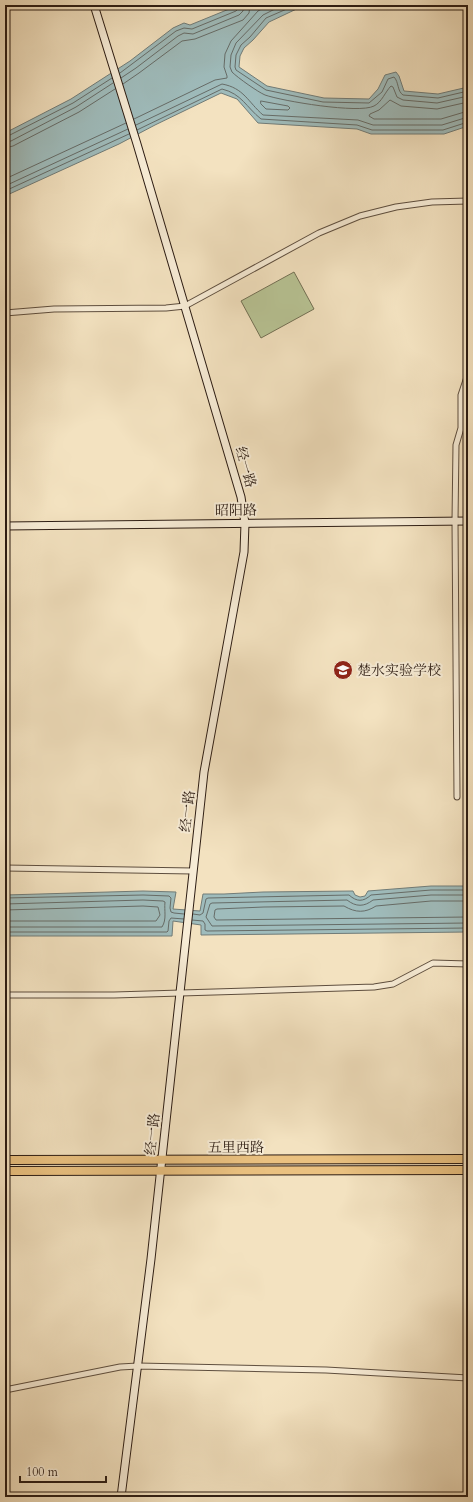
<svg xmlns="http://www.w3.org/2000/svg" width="473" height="1502" font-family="Cardo,'Noto Serif SC',serif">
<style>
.green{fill:#b8c495;stroke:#727054}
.water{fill:#9fbcbc;stroke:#717c78}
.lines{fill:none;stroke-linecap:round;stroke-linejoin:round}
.shore{stroke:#666c68;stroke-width:1}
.street-casing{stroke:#5e4e3e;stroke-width:7}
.secondary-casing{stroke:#2c1c13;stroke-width:9}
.primary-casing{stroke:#2c1c13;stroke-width:10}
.street{stroke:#f7ecd6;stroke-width:5}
.secondary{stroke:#f7ecd6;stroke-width:7}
.primary{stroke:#eac180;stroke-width:8}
.labels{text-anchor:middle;stroke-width:4;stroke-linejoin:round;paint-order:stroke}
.street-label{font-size:14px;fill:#2c1c13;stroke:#f7ecd6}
.poi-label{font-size:14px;fill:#2c1c13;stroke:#f7ecd6;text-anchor:start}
</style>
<rect width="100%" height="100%" fill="#f3e2c0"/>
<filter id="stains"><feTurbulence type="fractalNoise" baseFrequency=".005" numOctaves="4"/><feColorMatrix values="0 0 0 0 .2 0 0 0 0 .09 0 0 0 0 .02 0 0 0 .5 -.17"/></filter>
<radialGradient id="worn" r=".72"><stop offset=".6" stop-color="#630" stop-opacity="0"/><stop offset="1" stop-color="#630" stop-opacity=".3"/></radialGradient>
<path class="green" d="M294,272l20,37 -53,29 -20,-37z"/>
<g class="water">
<path d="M239,5h66l-36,17 -16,18 -9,8 -4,8 -1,11 28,19 57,12 45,1 9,-10 7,-14 11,-3 3,4 5,15 34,3 30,-7v39l-24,8h-73l-14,-5 -99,-6 -21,-24 -16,-6 -66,32 -36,19 -114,52v-63l66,-34 59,-38 43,-33 11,-5 6,2z"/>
<path d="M431,886h37v46l-267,3v-10l-28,-4 -1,15h-167v-41l138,-4 33,1 -3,17 27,2 3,-17h21l39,-2 90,-1 2,4 5,2 5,-1 3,-5z"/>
</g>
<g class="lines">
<g class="shore">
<path d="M283,5l-20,10 -27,28 -5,12 -1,12 2,5c6,6 26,20 33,23 17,6 94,19 109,11 8,-4 11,-14 17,-20l2,1 4,10 6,3 34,3 31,-7"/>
<path d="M296,5l-30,13 -16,19 -9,8 -5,10 -1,12 1,3 30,20 57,12 46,1 13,-11 6,-13 6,-2c5,5 3,14 9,18l35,3 30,-7"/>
<path d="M120,73l56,-42 8,-3 8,1 44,-18 3,-3v-3"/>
<path d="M121,78l15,-10 42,-32 6,-3 9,1 46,-19 4,-4 1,-6"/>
<path d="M123,84l16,-11 43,-32 13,-2 48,-19 6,-7 1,-8"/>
<path d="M261,101l27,5 2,2 -2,2 -22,-1 -5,-5z"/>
<path d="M468,102l-31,7 -36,-3 -11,-6 -11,10 -9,4 -1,2 5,3h67l27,-8"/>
<path d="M134,119l81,-39 12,-2v-2l-3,-9 1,-13 6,-13 27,-30 11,-6"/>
<path d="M136,125l86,-41c22,4 26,18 41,31l95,5 15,5h69l26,-8"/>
<path d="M137,130l85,-41c20,5 24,18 39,30l96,6 15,5h71l25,-8"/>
<path d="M5,137l3,-1 65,-33 39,-25"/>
<path d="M5,142l6,-1 65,-34 37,-24"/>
<path d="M5,148l8,-2 66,-34 36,-23"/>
<path d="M5,179l121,-56"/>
<path d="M5,186l123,-57"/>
<path d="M5,191l124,-57"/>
<path d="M468,895h-37l-58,5c-9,7 -17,7 -26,0l-135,3 -2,1 -4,13 6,9 256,-3"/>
<path d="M5,898l138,-3 26,1 2,2 -1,10 1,4 3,1 10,1"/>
<path d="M468,901h-37l-55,5c-11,7 -20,7 -32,0l-80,1 -47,2 -2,1 -1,7 2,3 252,-3"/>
<path d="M5,904l138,-4 20,1 2,1c-1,9 2,17 -3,25h-157"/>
<path d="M5,910l138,-4 15,1 2,8 -4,6h-151"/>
<path d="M193,914l7,1 3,-2 3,-14 2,-1 141,-3c8,7 14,7 22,0l60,-5h37"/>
<path d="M192,920l11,1 2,3v6l2,1 261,-3"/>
<path d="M5,932h162l1,-1 1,-10 2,-3 13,1"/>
</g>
<defs>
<g id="street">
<path d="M5,313l49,-4 112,-1 19,-2 134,-73 41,-17 36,-9 36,-5 36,-1"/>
<path d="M457,797l-2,-276 1,-76 5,-17v-33l7,-21"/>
<path d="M5,868l188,3"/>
<path d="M5,995h109l260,-8 19,-3 40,-21 35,1"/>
<path d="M5,1390l115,-23 18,-1 188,4 142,8"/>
</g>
<g id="secondary">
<path d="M94,5l43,139 104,353 4,26 -1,29 -40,220 -53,487 -30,238"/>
<path d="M5,526l463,-5"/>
</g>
<g id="primary">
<path d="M5,1160l463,-1"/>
<path d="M5,1171l463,-1"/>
</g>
</defs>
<use href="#street" class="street-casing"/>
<use href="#secondary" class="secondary-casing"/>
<use href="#primary" class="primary-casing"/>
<use href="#street" class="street"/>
<use href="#secondary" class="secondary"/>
<use href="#primary" class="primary"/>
</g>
<defs>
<symbol id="school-disc" viewBox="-11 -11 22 22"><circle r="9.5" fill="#8f2418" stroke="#f7ecd6"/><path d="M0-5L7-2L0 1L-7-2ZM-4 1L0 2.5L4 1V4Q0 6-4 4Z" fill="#fff"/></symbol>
</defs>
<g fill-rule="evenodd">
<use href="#school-disc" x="332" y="659" width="22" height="22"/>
</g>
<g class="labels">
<g class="street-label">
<text transform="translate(246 467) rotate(74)" y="5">经一路</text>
<text transform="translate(236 510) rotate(-1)" y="5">昭阳路</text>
<text transform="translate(187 811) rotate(-83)" y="5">经一路</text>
<text transform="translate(152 1134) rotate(-84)" y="5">经一路</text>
<text x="236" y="1152">五里西路</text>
</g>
<g class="poi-label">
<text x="357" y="675">楚水实验学校</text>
</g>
</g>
<rect width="473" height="1502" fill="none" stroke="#f3e2c0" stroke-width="20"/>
<rect x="6" y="6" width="461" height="1490" fill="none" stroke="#2c1c13" stroke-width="2"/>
<rect x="10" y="10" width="453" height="1482" fill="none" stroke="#2c1c13"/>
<path d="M20 1476v6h86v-6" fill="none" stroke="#2c1c13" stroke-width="2"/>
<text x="26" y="1476" font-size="12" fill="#2c1c13" stroke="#f7ecd6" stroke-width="3" paint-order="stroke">100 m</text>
<rect width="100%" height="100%" filter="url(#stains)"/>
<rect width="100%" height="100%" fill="url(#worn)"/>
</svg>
